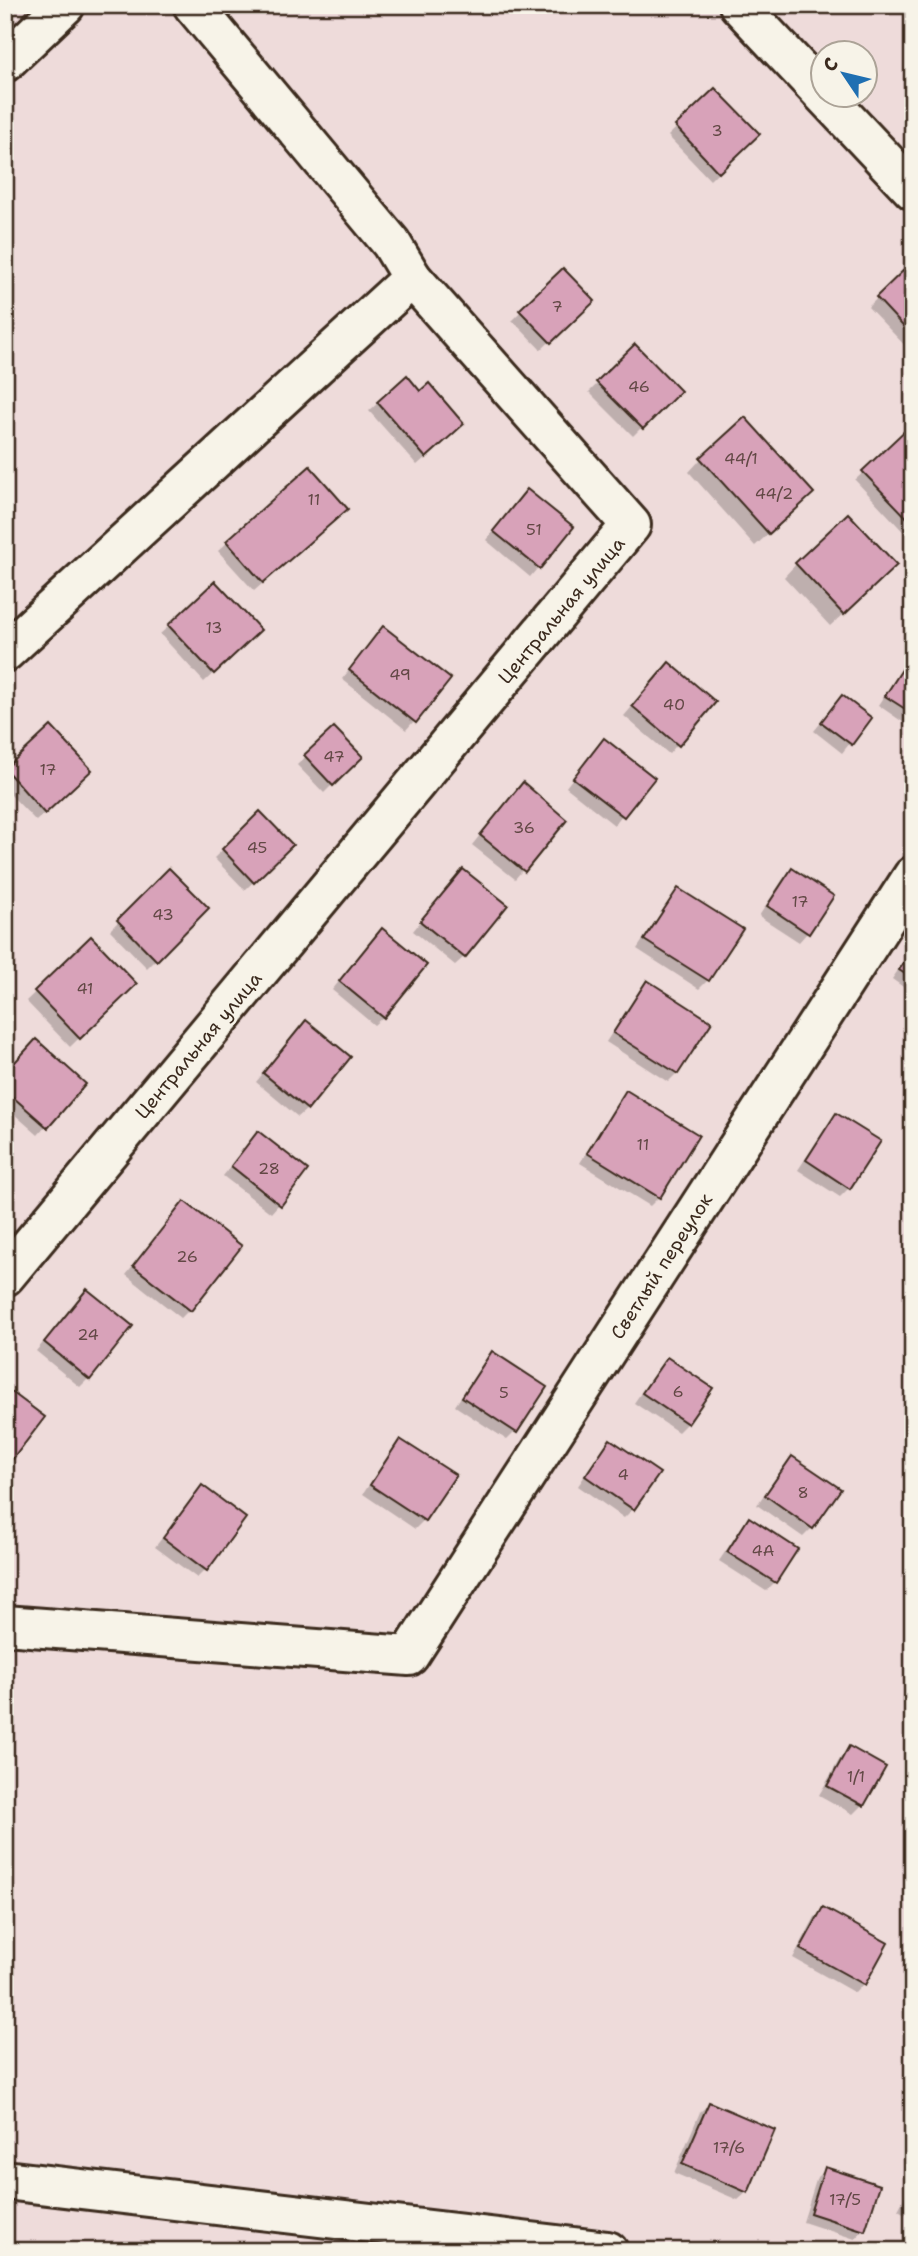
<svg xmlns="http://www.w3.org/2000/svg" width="918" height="2256" font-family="'Shantell Sans',sans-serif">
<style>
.shadow{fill:#0003}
.building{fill:#d8a2b9;stroke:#3b2a1e;stroke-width:2}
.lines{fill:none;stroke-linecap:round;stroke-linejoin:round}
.street-casing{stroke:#3b2a1e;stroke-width:44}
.street{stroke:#f7f3e8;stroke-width:38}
.labels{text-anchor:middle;stroke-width:5;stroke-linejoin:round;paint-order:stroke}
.number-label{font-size:16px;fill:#624845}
.street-label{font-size:19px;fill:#3b2a1e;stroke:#f7f3e8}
</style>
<rect width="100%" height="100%" fill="#eedbda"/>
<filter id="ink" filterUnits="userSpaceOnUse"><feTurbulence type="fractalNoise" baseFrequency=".0143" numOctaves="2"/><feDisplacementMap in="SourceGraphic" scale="14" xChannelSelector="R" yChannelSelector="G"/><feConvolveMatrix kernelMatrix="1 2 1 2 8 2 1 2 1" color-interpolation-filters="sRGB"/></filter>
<g filter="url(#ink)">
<g class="shadow">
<path d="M715,90l42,44 -47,46 -42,-44z"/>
<path d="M908,269l5,5v80l-45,-47z"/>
<path d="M563,270l29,31 -51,49 -29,-30z"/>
<path d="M635,347l43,44 -45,45 -44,-44z"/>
<path d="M407,377l46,56 -36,32 -48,-54z"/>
<path d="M913,426v116l-58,-62z"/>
<path d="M701,459l98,47 -44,40 -66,-74z"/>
<path d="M310,468l27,49 -83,74 -36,-40z"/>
<path d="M519,500l53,28 -42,49 -44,-37z"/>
<path d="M796,564l86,14 -52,48 -46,-49z"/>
<path d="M169,626l90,4 -55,52 -44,-48z"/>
<path d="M384,628l30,93 -8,9 -64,-51z"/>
<path d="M913,656v73l-35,-24 26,-40z"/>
<path d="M661,673l52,29 -44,52 -45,-38z"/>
<path d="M842,697l28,21 -28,35 -28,-22z"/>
<path d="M51,729l30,50 -45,42 -31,-32v-18z"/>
<path d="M334,730l26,27 -36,36 -27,-28z"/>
<path d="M595,749l57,29 -38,47 -48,-38z"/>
<path d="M514,793l51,27 -50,59 -43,-34z"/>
<path d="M260,814l31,31 -46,45 -31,-32z"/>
<path d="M169,870l38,38 -60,60 -37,-38z"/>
<path d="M792,870l39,27 -24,36 -8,9 -40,-26 24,-37z"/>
<path d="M454,880l10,77 -9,8 -42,-34z"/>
<path d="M678,890l30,90 -9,9 -62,-40 33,-50z"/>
<path d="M91,939l43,45 -64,63 -44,-46z"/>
<path d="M374,939l9,78 -9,8 -42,-35z"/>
<path d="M913,949v45l-21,-15z"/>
<path d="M647,983l30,90 -9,9 -62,-40 33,-51z"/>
<path d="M298,1031l9,78 -9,8 -42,-35z"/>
<path d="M5,1075l41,51 -8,9 -33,-29z"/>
<path d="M626,1093l33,104 -9,9 -70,-43 38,-62z"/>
<path d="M836,1115l13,73 -9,9 -42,-27 30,-46z"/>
<path d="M258,1133l21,71 -8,9 -48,-37z"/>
<path d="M184,1203l5,107 -8,8 -55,-43z"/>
<path d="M87,1291l2,87 -9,9 -44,-36z"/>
<path d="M492,1353l23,79 -8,8 -52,-34 29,-44z"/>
<path d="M667,1359l20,64 -9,9 -44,-29 24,-35z"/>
<path d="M5,1390l37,27 -37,48z"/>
<path d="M401,1441l23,79 -9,9 -52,-35 29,-44z"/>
<path d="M611,1441l22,68 -9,9 -46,-32 24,-36z"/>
<path d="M792,1458l20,70 -9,9 -46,-32 26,-38z"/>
<path d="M202,1488l3,82 -8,8 -42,-31z"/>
<path d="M749,1519l26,63 -9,9 -47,-30 22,-33z"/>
<path d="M849,1748l35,19 -22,38 -9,9 -34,-19 22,-38z"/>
<path d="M824,1909l62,34 -23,41 -8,9 -62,-35 22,-41z"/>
<path d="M709,2104l38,88 -9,8 -64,-27 26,-61z"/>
<path d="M826,2169l37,61 -8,9 -52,-17 14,-45z"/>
<path d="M913,2181v37l-15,-8z"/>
</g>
<g class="building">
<path d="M715,88l45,46 -41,39 -44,-47z"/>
<path d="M908,266l5,5v66l-37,-40z"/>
<path d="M563,268l32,33 -44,42 -32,-33z"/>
<path d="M635,344l46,47 -38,38 -47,-47z"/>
<path d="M407,375l13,16 9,-8 35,41 -38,34 -49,-56z"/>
<path d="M745,417l69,76 -45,41 -69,-76z"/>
<path d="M913,423v101l-51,-53z"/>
<path d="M310,466l38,43 -85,74 -37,-42z"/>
<path d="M527,489l47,38 -34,42 -47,-38z"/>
<path d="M848,513l49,52 -53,50 -49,-52z"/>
<path d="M215,581l46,49 -47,44 -46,-49z"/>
<path d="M383,626l68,53 -35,44 -67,-53z"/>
<path d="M912,654h1v60l-28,-18z"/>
<path d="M669,662l47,40 -37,44 -47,-40z"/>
<path d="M842,695l30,23 -20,27 -31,-23z"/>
<path d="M51,726l41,44 -47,44 -40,-45z"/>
<path d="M334,727l29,30 -30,29 -29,-31z"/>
<path d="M604,738l51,40 -31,39 -51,-39z"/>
<path d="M523,782l44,38 -42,52 -45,-37z"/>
<path d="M260,811l33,34 -39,38 -32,-34z"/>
<path d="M169,868l40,40 -52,53 -40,-41z"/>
<path d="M792,868l42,28 -25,38 -42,-28z"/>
<path d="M463,869l45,36 -43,53 -45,-37z"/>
<path d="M678,888l65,41 -34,52 -65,-41z"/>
<path d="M382,928l45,37 -43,53 -45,-37z"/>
<path d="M91,936l46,48 -57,55 -46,-48z"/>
<path d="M913,950v29l-14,-9z"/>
<path d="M647,980l65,42 -34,52 -65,-41z"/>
<path d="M306,1020l45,37 -43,53 -45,-37z"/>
<path d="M36,1039l50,45 -38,44 -43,-38v-17z"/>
<path d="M626,1090l73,45 -39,63 -73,-45z"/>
<path d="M836,1113l45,28 -31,48 -44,-29z"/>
<path d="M258,1131l50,39 -27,36 -50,-40z"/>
<path d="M184,1201l58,45 -51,65 -58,-45z"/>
<path d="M87,1289l46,37 -43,54 -46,-38z"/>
<path d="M492,1351l55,36 -30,46 -55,-36z"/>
<path d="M667,1357l46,31 -25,36 -46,-31z"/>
<path d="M5,1387l40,30 -33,43 -7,-5z"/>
<path d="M400,1439l56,36 -31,46 -55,-36z"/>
<path d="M610,1439l50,34 -26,37 -49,-34z"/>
<path d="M792,1456l49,33 -28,40 -48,-34z"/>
<path d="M202,1485l44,33 -39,53 -44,-33z"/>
<path d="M749,1517l49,32 -22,34 -49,-31z"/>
<path d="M849,1746l37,21 -22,39 -37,-20z"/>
<path d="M823,1907l65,36 -23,42 -65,-36z"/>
<path d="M709,2102l66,28 -27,63 -66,-29z"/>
<path d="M825,2167l55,18 -15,46 -55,-18z"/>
</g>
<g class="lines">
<defs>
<g id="street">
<path d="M193,5l198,238 21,35"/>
<path d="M739,5l174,185"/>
<path d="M5,62l60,-57"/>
<path d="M5,652l407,-374 219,247 -626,751"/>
<path d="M5,1625l404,31 504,-780"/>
<path d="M5,2180l603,71"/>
</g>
</defs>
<use href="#street" class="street-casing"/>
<use href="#street" class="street"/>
</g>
</g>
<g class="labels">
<g class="number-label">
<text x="717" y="136">3</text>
<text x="557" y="312">7</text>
<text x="639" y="392">46</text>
<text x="741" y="464">44/1</text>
<text x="774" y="499">44/2</text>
<text x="314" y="505">11</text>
<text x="534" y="535">51</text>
<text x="214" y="633">13</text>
<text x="400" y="680">49</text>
<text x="674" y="710">40</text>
<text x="334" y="762">47</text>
<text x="48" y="775">17</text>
<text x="524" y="833">36</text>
<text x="257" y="853">45</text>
<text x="800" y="907">17</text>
<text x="163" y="920">43</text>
<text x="85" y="994">41</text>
<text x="643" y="1150">11</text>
<text x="269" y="1174">28</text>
<text x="187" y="1262">26</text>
<text x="88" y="1340">24</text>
<text x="678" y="1397">6</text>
<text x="504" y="1398">5</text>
<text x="623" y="1480">4</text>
<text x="803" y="1498">8</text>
<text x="763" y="1556">4А</text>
<text x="856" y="1782">1/1</text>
<text x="729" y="2153">17/6</text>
<text x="845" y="2205">17/5</text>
</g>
<g class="street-label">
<text transform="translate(561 610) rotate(-50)" y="7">Центральная улица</text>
<text transform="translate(198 1045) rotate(-50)" y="7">Центральная улица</text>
<text transform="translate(661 1266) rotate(-57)" y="7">Светлый переулок</text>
</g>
</g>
<rect width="918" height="2256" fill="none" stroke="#f7f3e8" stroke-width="28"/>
<rect x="14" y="14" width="890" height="2228" fill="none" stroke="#3b2a1e" stroke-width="2.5" filter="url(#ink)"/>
<g transform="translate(844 74) rotate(305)"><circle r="33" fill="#f7f3e8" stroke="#aca397" stroke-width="2"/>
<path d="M0-5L12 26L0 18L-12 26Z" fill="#1f6fb2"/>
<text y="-10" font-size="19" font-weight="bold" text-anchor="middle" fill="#3b2a1e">С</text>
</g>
</svg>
